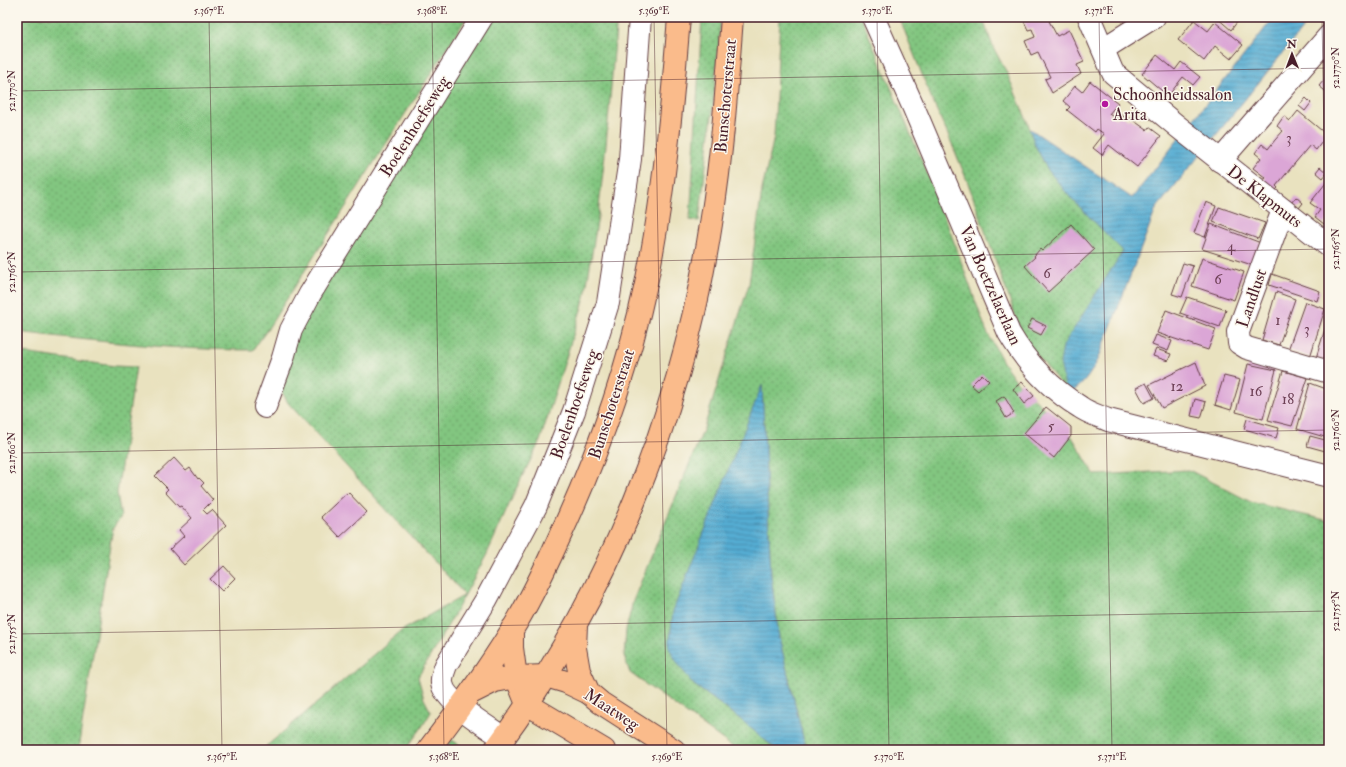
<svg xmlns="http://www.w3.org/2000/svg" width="1346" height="767" font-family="'IM FELL Double Pica',serif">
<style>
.grass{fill:url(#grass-dots);stroke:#667256}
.water{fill:url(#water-rules);stroke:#50667e}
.building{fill:#dba6d6}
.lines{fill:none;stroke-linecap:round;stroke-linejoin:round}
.minor-casing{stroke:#623c41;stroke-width:24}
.major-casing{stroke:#623c41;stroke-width:24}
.minor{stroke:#fff;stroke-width:22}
.major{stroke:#fabb8b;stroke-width:22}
.ticks{fill:none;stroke:#4a1f2b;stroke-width:1;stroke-opacity:0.45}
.poi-dot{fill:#b5179e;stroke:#fbf7ec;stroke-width:1.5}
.labels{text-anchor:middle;stroke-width:3;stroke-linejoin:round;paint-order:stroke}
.number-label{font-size:15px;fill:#6e4156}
.poi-label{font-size:17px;fill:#4a1f2b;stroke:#fbf7ec;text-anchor:start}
.street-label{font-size:17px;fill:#4a1f2b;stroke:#fbf7ec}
.neatline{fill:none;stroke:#4a1f2b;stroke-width:1.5}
.ticks-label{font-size:10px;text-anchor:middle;fill:#4a1f2b}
</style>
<defs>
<pattern id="grass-dots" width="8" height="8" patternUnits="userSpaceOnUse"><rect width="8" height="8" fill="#82c680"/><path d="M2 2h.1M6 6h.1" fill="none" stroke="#6ca069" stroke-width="1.8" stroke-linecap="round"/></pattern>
<pattern id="water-rules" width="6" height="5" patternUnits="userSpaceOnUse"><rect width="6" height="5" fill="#55acd2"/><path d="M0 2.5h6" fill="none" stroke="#488bab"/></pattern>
</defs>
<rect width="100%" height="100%" fill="#fbf7ec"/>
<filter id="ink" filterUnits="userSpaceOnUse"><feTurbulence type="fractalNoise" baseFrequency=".025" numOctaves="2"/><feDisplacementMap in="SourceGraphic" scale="8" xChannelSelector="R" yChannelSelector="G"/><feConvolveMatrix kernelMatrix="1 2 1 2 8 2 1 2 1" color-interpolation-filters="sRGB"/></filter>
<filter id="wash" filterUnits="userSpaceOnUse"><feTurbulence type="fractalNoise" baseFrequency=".012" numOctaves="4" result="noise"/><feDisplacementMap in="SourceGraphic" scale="16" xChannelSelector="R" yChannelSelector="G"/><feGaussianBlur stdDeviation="0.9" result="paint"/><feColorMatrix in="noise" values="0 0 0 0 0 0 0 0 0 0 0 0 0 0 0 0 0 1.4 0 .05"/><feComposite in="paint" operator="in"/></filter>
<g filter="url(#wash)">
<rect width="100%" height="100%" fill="#e9e2bf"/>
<g class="grass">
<path d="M17,17h450l-200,313 -14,20h-2c-79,0 -156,-9 -234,-18z"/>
<path d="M493,17h124l-11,128 -8,71 -13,81 -45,144 -23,46 -30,67 -33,61 -36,62 6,22 7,13 -11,18 -15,20h-143l139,-119 64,-36 -177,-192 -8,-15 9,-48z"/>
<path d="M702,17h19l-9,99 -13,105 -9,-1z"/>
<path d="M780,17h81l67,158 23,59 35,96 17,32 14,20 44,43 5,2 29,48 94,-5 62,32 78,19v229h-523l-27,-113 -8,-62 -9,-188 -69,297 47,35 37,31h-40l-107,-77 -6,-17 2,-26 7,-29 71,-173 45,-144 13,-94 12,-53z"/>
<path d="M899,17h83l12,32 12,22 22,52 7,22 13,25 22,27 54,54 -61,96 3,43 -42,-50 -56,-157 -16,-39 -19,-42z"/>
<path d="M17,352l98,14 21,1 -19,126 4,24 -8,11 -3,17 -32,205h-61z"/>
<path d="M452,740l15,10h-23z"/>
</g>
<g class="water">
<path d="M1274,17h29l5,5 -152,187 -58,151c-8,14 -13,24 -28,33l-4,-3 -6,-27 3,-17 60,-95 -53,-54 -22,-27 -13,-25 -6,-17 103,70z"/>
<path d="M762,385l9,190 8,62 27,113h-29l-37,-31 -47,-35 -15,-20 -9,-16 4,-37z"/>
</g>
<g id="blocks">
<g class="building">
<path d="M1022,17h35l-8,4 8,15 12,-6 15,32 -7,3 4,9 -29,19 -7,-14 5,-2 -12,-25 -7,3 -6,-14 10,-4 -3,-8 -4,1z"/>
<path d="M1216,17h31l-2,3 -4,-3 -10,13z"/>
<path d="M1194,20l14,11 7,-9 28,23 -12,14 -16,-13 -11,15 -26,-21z"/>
<path d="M1157,55l18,15 6,-8 19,15 -7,8 -10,-8 -15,19 -26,-22z"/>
<path d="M1329,74v20l-10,-8z"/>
<path d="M1090,81l28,22 -9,11 7,5 4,-5 8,6 2,-2 17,12 2,-3 12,9 -24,31 -28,-22 -7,10 -9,-7 11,-14 -7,-5 -2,3 -28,-22 3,-3 -7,-6 12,-15 7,6z"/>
<path d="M1306,98l5,5 -6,8 -6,-5z"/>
<path d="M1298,111l29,24 -11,15 -6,-5 -34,41 2,2 -2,2 -13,-10 3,-2 -13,-10 8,-10 -6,-5 7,-9 6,5 7,-9 8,-9 -6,-5 7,-10 6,5z"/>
<path d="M1320,167l7,6 -4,5 -7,-6z"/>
<path d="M1329,179v39l-5,6 -9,-7 5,-7 -10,-7z"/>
<path d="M1296,197l7,6 -4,5 -8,-5z"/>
<path d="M1206,202l10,4 -11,31 -11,-4z"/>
<path d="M1219,207l46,16 -7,16 -45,-17z"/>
<path d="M1071,224l23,26 -46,42 -23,-26 10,-9 -1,-1 6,-7 2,2z"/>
<path d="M1211,224l50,19 -9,22 -50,-16z"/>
<path d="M1202,258l42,14 -10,28 -42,-14z"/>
<path d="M1183,263l10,3 -11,31 -10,-3z"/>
<path d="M1272,274l48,17 -3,10 -48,-16z"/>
<path d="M1276,292l19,7 -16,46 -17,-5z"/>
<path d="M1187,297l39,13 -6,17 -40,-14z"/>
<path d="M1305,302l20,7 -15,48 -22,-7z"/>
<path d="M1166,310l50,19 -8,21 -51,-17z"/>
<path d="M1329,316v47l-13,-5z"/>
<path d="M1032,319l14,7 -5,9 -14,-7z"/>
<path d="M1156,335l16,6 -4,10 -16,-6z"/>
<path d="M1156,349l15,5 -3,7 -15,-5z"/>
<path d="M1196,362l9,24 -43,22 -13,-23z"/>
<path d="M1248,364l28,6 -13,49 -27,-7z"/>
<path d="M1283,371l25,7 -16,48 -24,-6z"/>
<path d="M982,374l7,7 -11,10 -7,-6z"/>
<path d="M1224,376l16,4 -9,30 -16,-5z"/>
<path d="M1022,382l12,14 -10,8 -11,-15z"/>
<path d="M1146,383l8,15 -10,5 -8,-15z"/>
<path d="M1310,383l19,7 -1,48 -31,-9z"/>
<path d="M1004,396l10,17 -8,5 -10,-17z"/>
<path d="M1195,399l11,3 -5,16 -10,-2z"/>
<path d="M1046,407l25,20v9l-17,22 -30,-25z"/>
<path d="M1247,419l32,9 -3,10 -32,-9z"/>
<path d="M1310,436l19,5v11l-22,-6z"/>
<path d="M174,458l12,13 4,-3 8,11 1,-1 5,5 -3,3 12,14 -10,10 4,4 5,-4 14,15 -42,40 -14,-16 14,-13 -5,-6 13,-12 -11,-12 -2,1 -14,-15 3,-3 -13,-13z"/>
<path d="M348,492l19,20 -27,25 -19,-20z"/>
<path d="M224,566l11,12 -13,13 -12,-12z"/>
</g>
</g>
</g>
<g filter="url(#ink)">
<use href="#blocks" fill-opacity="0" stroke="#623c41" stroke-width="1"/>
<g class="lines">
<defs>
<g id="minor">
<path d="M873,17l40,89 96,227c17,29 42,56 71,74 8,6 19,9 28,13l221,56"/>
<path d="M1089,17l24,56 64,53 152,120"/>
<path d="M1103,49l51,-32"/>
<path d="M1220,161l109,-125"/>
<path d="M1283,210l-45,122 1,11 8,5 82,24"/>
<path d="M265,407l18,-49 8,-28 19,-36 172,-277"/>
<path d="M504,738c-15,-10 -60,-37 -62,-55 -1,-6 2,-12 4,-18l40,-65 50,-94 38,-95 34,-108 22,-144 10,-142"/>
</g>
<g id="major">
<path d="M576,625l-1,23 4,23 10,22"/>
<path d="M512,629v19l4,29 11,27 77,46"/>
<path d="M471,693l24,-12 21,-4 30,-1 20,6 23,11 12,10 73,47"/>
<path d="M428,750c30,-39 58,-78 84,-120 18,-29 33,-61 47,-92 38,-81 68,-166 87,-254 18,-88 26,-177 33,-267"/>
<path d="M495,750c114,-153 187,-338 216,-526 11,-68 16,-138 21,-207"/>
</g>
</defs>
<use href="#minor" class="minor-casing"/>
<use href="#major" class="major-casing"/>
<use href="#minor" class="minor"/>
<use href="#major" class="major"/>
</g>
</g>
<path class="ticks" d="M209,17l13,733M432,17l12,733M654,17l13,733M877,17l12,733M1099,17l13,733M1322,17l7,429M17,91l1312,-23M17,272l1312,-23M17,453l1312,-23M17,634l1312,-23"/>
<circle class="poi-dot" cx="1105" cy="104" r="4"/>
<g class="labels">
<g class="number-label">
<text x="1289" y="143">3</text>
<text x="1231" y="251">4</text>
<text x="1047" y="278">6</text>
<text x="1218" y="284">6</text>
<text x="1278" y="325">1</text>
<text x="1307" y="334">3</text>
<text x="1177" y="391">12</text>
<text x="1256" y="396">16</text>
<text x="1288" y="404">18</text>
<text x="1051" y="431">5</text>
</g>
<g class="poi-label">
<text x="1113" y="100">Schoonheidssalon<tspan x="1113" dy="20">Arita</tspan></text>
</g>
<g class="street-label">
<text transform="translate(725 96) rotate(-85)" y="6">Bunschoterstraat</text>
<text transform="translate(414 126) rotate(-58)" y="6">Boelenhoefseweg</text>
<text transform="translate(1265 196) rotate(38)" y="6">De Klapmuts</text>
<text transform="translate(991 285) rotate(66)" y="6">Van Boetzelaerlaan</text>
<text transform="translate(1251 298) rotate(-71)" y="6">Landlust</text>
<text transform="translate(574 404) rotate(-71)" y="6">Boelenhoefseweg</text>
<text transform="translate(611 404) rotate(-72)" y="6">Bunschoterstraat</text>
<text transform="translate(612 709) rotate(33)" y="6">Maatweg</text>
</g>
</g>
<rect width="1346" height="767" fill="none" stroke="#fbf7ec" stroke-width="44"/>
<g transform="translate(1292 54) rotate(359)" stroke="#fbf7ec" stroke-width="3" paint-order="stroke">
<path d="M0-3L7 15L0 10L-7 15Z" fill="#4a1f2b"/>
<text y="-6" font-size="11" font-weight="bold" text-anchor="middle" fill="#4a1f2b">N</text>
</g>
<rect x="22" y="22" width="1302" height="723" class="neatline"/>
<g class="ticks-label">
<text x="209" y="14">5.367°E</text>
<text x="432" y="14">5.368°E</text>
<text x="654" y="14">5.369°E</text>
<text x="877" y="14">5.370°E</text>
<text x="1099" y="14">5.371°E</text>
<text transform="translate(1335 68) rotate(-90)" y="4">52.1770°N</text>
<text transform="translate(11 91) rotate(-90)" y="4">52.1770°N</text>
<text transform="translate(1335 249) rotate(-90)" y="4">52.1765°N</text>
<text transform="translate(11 272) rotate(-90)" y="4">52.1765°N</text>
<text transform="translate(1335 430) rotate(-90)" y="4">52.1760°N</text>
<text transform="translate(11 453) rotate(-90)" y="4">52.1760°N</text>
<text transform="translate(1335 611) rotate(-90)" y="4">52.1755°N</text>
<text transform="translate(11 634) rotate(-90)" y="4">52.1755°N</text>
<text x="222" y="760">5.367°E</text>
<text x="444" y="760">5.368°E</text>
<text x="667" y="760">5.369°E</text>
<text x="889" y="760">5.370°E</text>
<text x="1112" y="760">5.371°E</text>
</g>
</svg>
